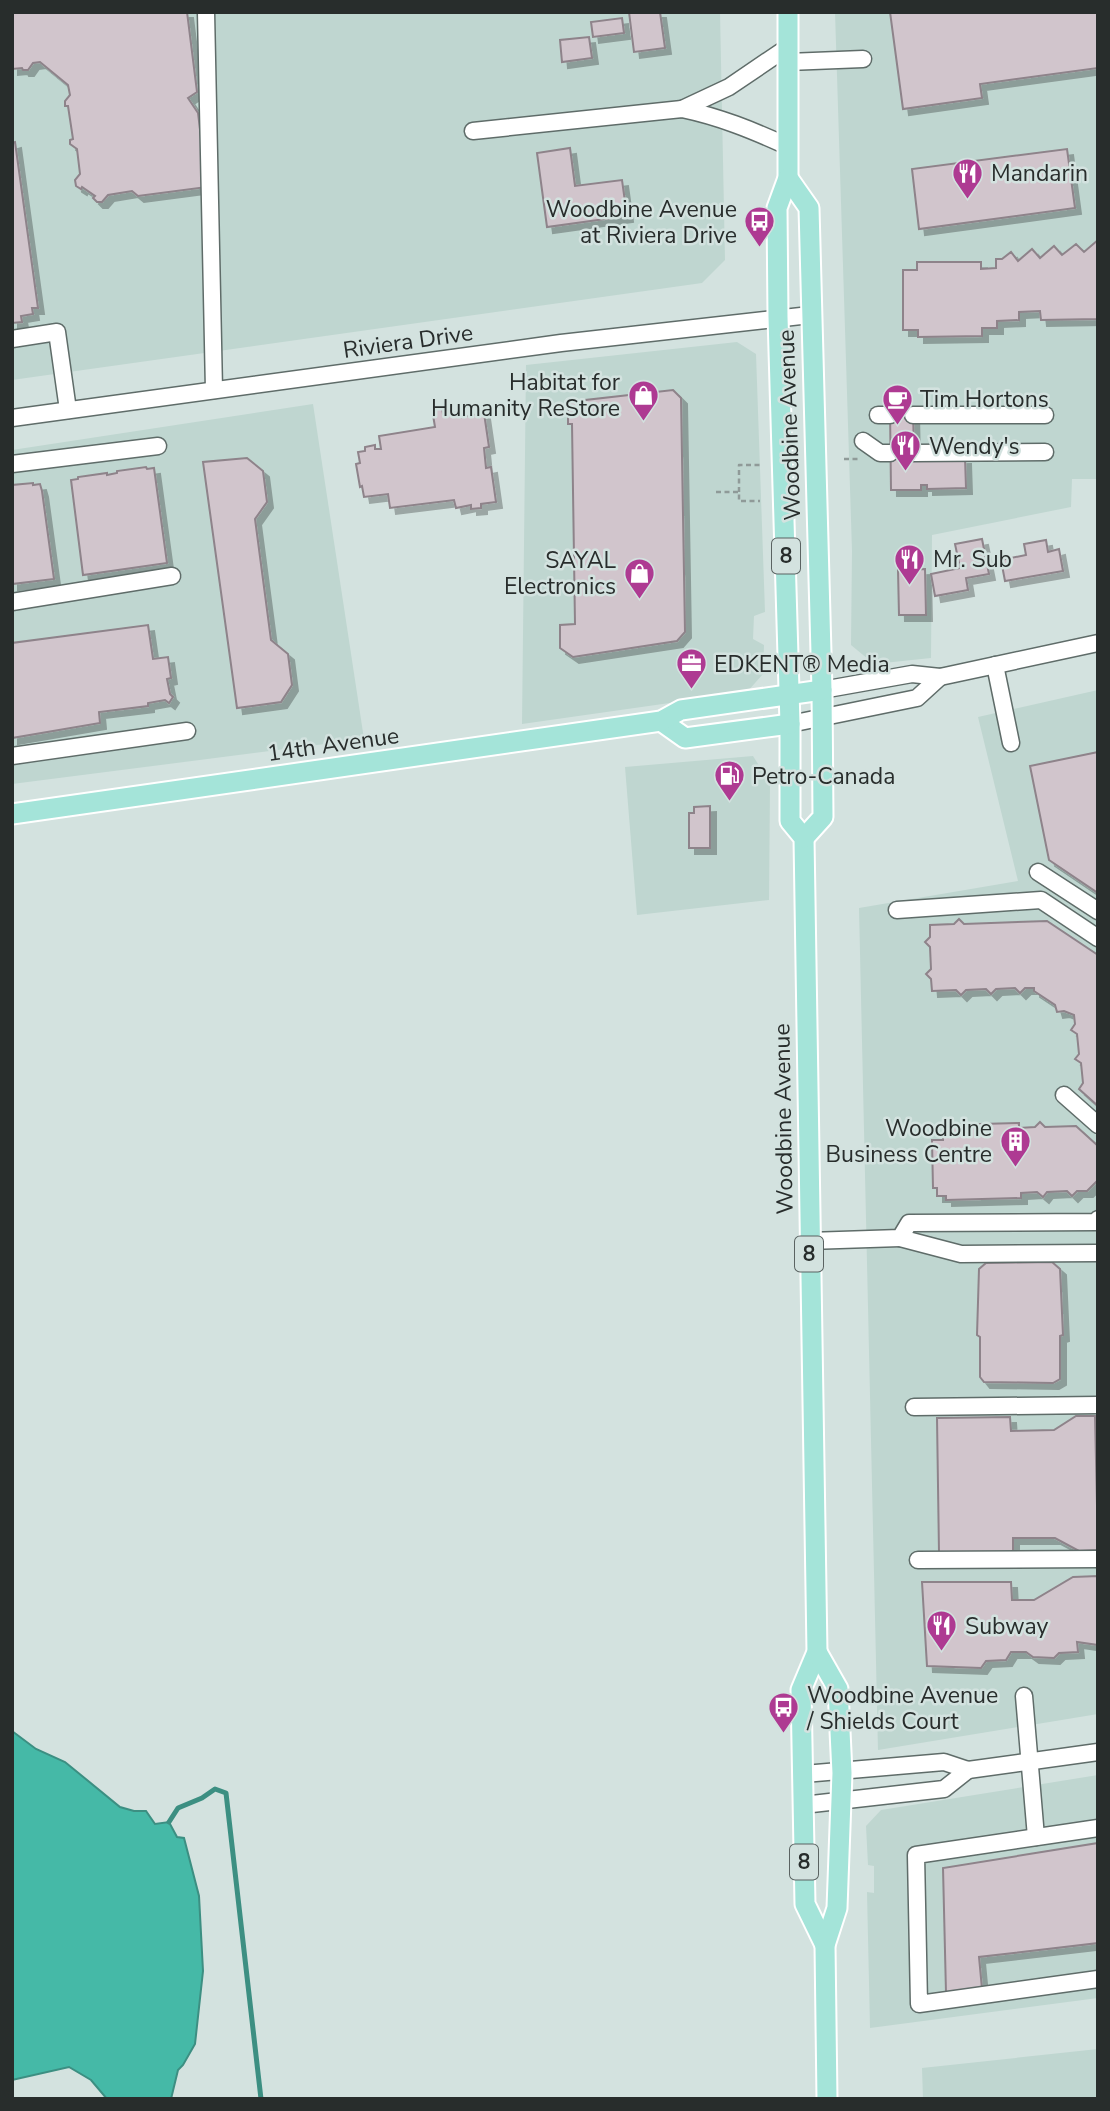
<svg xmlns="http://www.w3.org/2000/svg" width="1110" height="2111" font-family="'Nunito Sans',sans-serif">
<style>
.built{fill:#bfd6d0}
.water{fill:#45b9a7;stroke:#3c8f82;stroke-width:2}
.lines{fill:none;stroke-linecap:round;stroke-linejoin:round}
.stream{stroke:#3c8f82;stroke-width:5}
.building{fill:#d1c5cc;stroke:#8e838a;stroke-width:2;filter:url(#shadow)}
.minor-casing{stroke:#5f6c69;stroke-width:19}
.major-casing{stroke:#fff;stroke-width:23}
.path{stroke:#8f9a98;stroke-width:2.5;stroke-dasharray:5 3.5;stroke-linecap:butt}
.minor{stroke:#fff;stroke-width:16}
.major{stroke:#a4e4d9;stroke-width:19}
.labels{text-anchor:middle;stroke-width:5;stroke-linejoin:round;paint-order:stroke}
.shield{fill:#d3e2df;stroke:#5b6362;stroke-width:2}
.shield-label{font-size:21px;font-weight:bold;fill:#282d2c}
.poi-label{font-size:23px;fill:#282d2c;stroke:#d3e2df;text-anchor:start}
.street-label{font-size:23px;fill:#282d2c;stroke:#d3e2df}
</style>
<defs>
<filter id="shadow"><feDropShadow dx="6" dy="6" stdDeviation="0" flood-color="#0004"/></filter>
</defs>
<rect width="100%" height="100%" fill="#d3e2df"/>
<g class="built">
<path d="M12,12h708l5,248 -23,23 -690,97z"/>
<path d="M835,12h263v467h-26l-1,28 -139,28 -1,123 -57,6 -23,-19 1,-94z"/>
<path d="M737,342l19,12 9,258 -11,4 -1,23 11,6 -1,29 -16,18 -225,32 4,-359z"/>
<path d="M313,404l51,335 -352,45v-334z"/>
<path d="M1098,690v1024l-220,36 -19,-842 159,-27 -40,-164z"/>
<path d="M753,756l17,27 -1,117 -132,15 -12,-148z"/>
<path d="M1098,1775v223l-228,30 -3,-136 7,1v-27l-6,-1 -2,-39 15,-16z"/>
<path d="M1098,2049v50h-175l-1,-31z"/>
</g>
<path class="water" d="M12,1731l24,18 29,13 55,45 14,4h12l9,13 14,-2 8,15 7,1 15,58 4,75 -8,73 -12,21 -5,5 -7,29h-64l-16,-19 -22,-13 -57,13z"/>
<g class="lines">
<path class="stream" d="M169,1822l9,-14 24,-10 13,-9 11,4 35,306"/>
</g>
<g class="building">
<path d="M12,12h175l10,80 -9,6 10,15 9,74 -69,9 -6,-5 -24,4 -6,7h-5l-4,-4 2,-2 -13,-9 -1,2 -5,-3 -1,-6 5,-6 -3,-25 -7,-5v-4l3,-1 -5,-33h-3v-5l5,-6 -2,-10 -28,-23 -7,1 -5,7h-5l-1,-2 -10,1z"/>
<path d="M629,12h31l5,36 -31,4z"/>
<path d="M890,12h208v56l-118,16 2,14 -79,11z"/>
<path d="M622,18l2,15 -31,4 -2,-15z"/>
<path d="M589,37l3,21 -30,4 -2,-22z"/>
<path d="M15,142l23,166h-6l1,6 -12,2 1,6 -10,1v-180z"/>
<path d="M570,148l5,38 47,-6 5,36 -80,11 -10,-74z"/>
<path d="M1067,149l8,59 -156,21 -7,-60z"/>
<path d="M1098,240v79l-57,1 -1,-9 -21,1v8l-22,1v7h-15v8l-64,1v-7h-15v-60h14v-8h64v7l15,-1v-9h6l9,-7 7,9 14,-12 8,9 14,-12 8,9 14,-11 8,8z"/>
<path d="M673,390l8,8 4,234 -8,9 -104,16 -13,-9v-23l15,-1 -3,-200h-4v-22z"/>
<path d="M442,407l1,7 18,-2 1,5 22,-4 5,34 -5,1 2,20 5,-1 5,35 -15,2v4l-10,1v-4l-15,3 -2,-8 -64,8 -2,-14 -24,3 -2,-11 -2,1 -4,-23 4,-1 -2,-11 7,-1v-4l10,-2v4h6l-2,-13 56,-9 -3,-18z"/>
<path d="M913,408l1,51 51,-1 1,30 -39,1v-4h-6v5h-30l-1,-81z"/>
<path d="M247,458l16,13 4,31 -12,17 16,121 17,14 4,31 -11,17 -44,6 -34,-246z"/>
<path d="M146,467l1,2 7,-1 13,95 -84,12 -12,-95 7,-1v-2l29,-4v2l10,-2v-2z"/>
<path d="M33,483v2l7,-1 2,7 12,88 -42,5v-99z"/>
<path d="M982,539l7,35 -23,4 2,12 -33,6 -4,-22 29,-6 -5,-24z"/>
<path d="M1046,540l2,12 11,-3 4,22 -58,10 -4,-21 25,-5 -2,-11z"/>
<path d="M925,569l1,46h-27l-1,-45z"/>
<path d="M148,625l5,34 15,-2 3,21 -4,1 3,15 3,3 -4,6 -4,-3 -17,3v3l-49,6 1,11 -88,15v-95z"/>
<path d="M1098,752v141l-49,-33 -19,-94z"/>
<path d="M710,806v42h-21v-35h5v-6z"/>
<path d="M959,919l5,5 83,-3 51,34v151l-19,-17 4,-6 -2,-20 -6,-4 4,-5 -2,-20 -6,-4 4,-6 -1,-9 -10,-4 -7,1 -2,-7 -21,-14v-3h-9l-5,5 -5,-5 -19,1 -5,5 -5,-5 -20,1 -5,5 -5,-5 -24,1 -1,-12 -5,-5 5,-5 -1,-22 -5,-5 5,-5v-12l24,-1z"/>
<path d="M1040,1122l5,5 31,-1 22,20v34l-11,11h-10l-5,5 -5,-5 -20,1 -4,5 -6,-5 -16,1v5l-75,2v-4h-9v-8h-4l-1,-48h11v-15l76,-2v5l16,-1z"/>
<path d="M1052,1262l8,7 3,66 -3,1v43l-7,4 -69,-1 -4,-5v-40l-3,-2 2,-66 7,-6z"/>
<path d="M1076,1416h19l3,134 -19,1 -24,-13h-42v14l-74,1 -2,-135 73,-1 1,14 43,-1z"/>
<path d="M1098,1576v69l-21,-3 1,10 -19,1 -5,5 -21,-1 -7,-5h-15l-5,8 -20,1 -5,7 -54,-2 -5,-84h89l1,18h22l39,-23z"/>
<path d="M1098,1843v100l-119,14 3,32 -36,4 -3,-125z"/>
</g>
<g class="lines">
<defs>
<g id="minor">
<path d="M206,12l8,378"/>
<path d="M788,62l75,-3"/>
<path d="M682,109l47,-22 59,-40"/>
<path d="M473,131l209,-22c38,8 70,21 105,37"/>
<path d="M12,339l45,-7 11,78"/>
<path d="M878,415h12"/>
<path d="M913,415h132"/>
<path d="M12,418l549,-75 249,-28"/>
<path d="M863,441l17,12h10"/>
<path d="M914,453l131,-1"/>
<path d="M12,464l146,-18"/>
<path d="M12,602l160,-26"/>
<path d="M995,665l16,78"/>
<path d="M822,690l90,-16 28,3 158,-34"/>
<path d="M790,724l127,-26 23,-21"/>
<path d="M12,756l175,-25"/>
<path d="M1038,872l60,39"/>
<path d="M897,910l144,-10 57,38"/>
<path d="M1064,1095l34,30"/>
<path d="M900,1238l61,16 137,-1"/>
<path d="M809,1241l91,-3 9,-15 187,-1 2,-3"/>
<path d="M914,1407l184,-2"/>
<path d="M918,1560l180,-1"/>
<path d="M1024,1696l12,141"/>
<path d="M804,1774l140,-12 24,8 130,-18"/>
<path d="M803,1805l141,-16 24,-19"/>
<path d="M1098,1828l-182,27 3,149 179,-25"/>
</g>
<g id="major">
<path d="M788,12v166l-11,30 1,109 12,407v97l14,17 13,814 -16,38 4,214 20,41"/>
<path d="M788,178l21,30 13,482 1,127 -19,21"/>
<path d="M661,721l24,17 105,-14"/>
<path d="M12,814l649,-93 20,-11 141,-20"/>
<path d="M817,1652l21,37 4,84 -5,135 -12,37 2,154"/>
</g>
</defs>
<use href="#minor" class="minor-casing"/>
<use href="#major" class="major-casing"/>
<g class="path">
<path d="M844,459h15"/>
<path d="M716,492h23v9h21"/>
<path d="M739,492v-27h21"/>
</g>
<use href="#minor" class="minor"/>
<use href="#major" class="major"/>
</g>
<defs>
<symbol id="restaurant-pin" viewBox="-11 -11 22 30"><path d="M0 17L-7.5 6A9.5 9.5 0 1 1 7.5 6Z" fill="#ae3a92" stroke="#d3e2df"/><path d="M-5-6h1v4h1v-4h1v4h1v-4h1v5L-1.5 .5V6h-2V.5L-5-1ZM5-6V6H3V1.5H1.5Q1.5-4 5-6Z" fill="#fff"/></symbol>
<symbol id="bus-pin" viewBox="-11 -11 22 30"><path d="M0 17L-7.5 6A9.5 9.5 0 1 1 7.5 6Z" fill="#ae3a92" stroke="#d3e2df"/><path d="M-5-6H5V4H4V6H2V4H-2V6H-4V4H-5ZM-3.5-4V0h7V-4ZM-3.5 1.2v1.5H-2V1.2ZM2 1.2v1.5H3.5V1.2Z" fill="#fff"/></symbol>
<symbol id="shop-pin" viewBox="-11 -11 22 30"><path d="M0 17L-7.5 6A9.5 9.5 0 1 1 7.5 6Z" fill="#ae3a92" stroke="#d3e2df"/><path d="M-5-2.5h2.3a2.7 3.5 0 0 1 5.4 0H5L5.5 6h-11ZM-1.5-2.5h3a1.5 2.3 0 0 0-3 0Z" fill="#fff"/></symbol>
<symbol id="cafe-pin" viewBox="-11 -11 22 30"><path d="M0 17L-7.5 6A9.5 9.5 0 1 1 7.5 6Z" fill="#ae3a92" stroke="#d3e2df"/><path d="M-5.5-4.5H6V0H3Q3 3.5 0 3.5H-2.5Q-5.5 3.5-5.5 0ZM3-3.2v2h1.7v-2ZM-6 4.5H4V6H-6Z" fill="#fff"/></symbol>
<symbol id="office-pin" viewBox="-11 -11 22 30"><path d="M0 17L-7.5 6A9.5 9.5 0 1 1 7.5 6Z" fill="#ae3a92" stroke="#d3e2df"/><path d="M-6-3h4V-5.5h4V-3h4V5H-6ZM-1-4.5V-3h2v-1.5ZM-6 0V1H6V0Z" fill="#fff"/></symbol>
<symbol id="fuel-pin" viewBox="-11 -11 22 30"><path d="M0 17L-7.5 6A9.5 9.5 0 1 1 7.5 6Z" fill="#ae3a92" stroke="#d3e2df"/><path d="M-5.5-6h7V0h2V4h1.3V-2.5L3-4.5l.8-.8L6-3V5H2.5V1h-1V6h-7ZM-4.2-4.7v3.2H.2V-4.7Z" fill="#fff"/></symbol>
<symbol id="building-pin" viewBox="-11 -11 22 30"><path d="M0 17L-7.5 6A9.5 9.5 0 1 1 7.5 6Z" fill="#ae3a92" stroke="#d3e2df"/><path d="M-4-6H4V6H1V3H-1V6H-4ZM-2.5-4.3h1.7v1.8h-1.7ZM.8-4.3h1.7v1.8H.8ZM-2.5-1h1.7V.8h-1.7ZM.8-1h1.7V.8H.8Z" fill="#fff"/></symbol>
</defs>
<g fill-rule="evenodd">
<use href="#restaurant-pin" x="950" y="156" width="35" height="47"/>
<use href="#bus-pin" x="742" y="204" width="35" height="47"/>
<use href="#shop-pin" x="626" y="378" width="35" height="47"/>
<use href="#cafe-pin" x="880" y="382" width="35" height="47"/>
<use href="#restaurant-pin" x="888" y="428" width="35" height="47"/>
<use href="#restaurant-pin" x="892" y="542" width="35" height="47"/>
<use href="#shop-pin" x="622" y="556" width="35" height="47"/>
<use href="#office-pin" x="674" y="646" width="35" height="47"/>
<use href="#fuel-pin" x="712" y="758" width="35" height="47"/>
<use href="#building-pin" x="998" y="1124" width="35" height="47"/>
<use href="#restaurant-pin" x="924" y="1608" width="35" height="47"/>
<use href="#bus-pin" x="766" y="1690" width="35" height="47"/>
</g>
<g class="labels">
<g class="shield">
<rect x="772" y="538.5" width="28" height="35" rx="5"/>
<rect x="795" y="1236.5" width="28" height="35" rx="5"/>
<rect x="790" y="1844.5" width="28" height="35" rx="5"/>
</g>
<g class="shield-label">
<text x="786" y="563">8</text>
<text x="809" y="1261">8</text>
<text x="804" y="1869">8</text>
</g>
<g class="poi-label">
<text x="991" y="181">Mandarin</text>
<text x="737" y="217" text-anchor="end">Woodbine Avenue<tspan x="737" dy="26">at Riviera Drive</tspan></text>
<text x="620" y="390" text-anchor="end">Habitat for<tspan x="620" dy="26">Humanity ReStore</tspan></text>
<text x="920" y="407">Tim Hortons</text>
<text x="929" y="454">Wendy's</text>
<text x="933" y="567">Mr. Sub</text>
<text x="616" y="568" text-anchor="end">SAYAL<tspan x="616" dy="26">Electronics</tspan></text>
<text x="714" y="672">EDKENT® Media</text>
<text x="752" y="784">Petro-Canada</text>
<text x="992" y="1136" text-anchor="end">Woodbine<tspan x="992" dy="26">Business Centre</tspan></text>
<text x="965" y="1634">Subway</text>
<text x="807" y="1703">Woodbine Avenue<tspan x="807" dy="26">/ Shields Court</tspan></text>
</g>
<g class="street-label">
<text transform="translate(408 341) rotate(-8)" y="8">Riviera Drive</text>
<text transform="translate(789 425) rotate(-92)" y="8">Woodbine Avenue</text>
<text transform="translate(333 744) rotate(-8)" y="8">14th Avenue</text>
<text transform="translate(783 1119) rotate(-91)" y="8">Woodbine Avenue</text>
</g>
</g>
<rect width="1110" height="2111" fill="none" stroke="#282d2c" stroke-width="28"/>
</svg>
